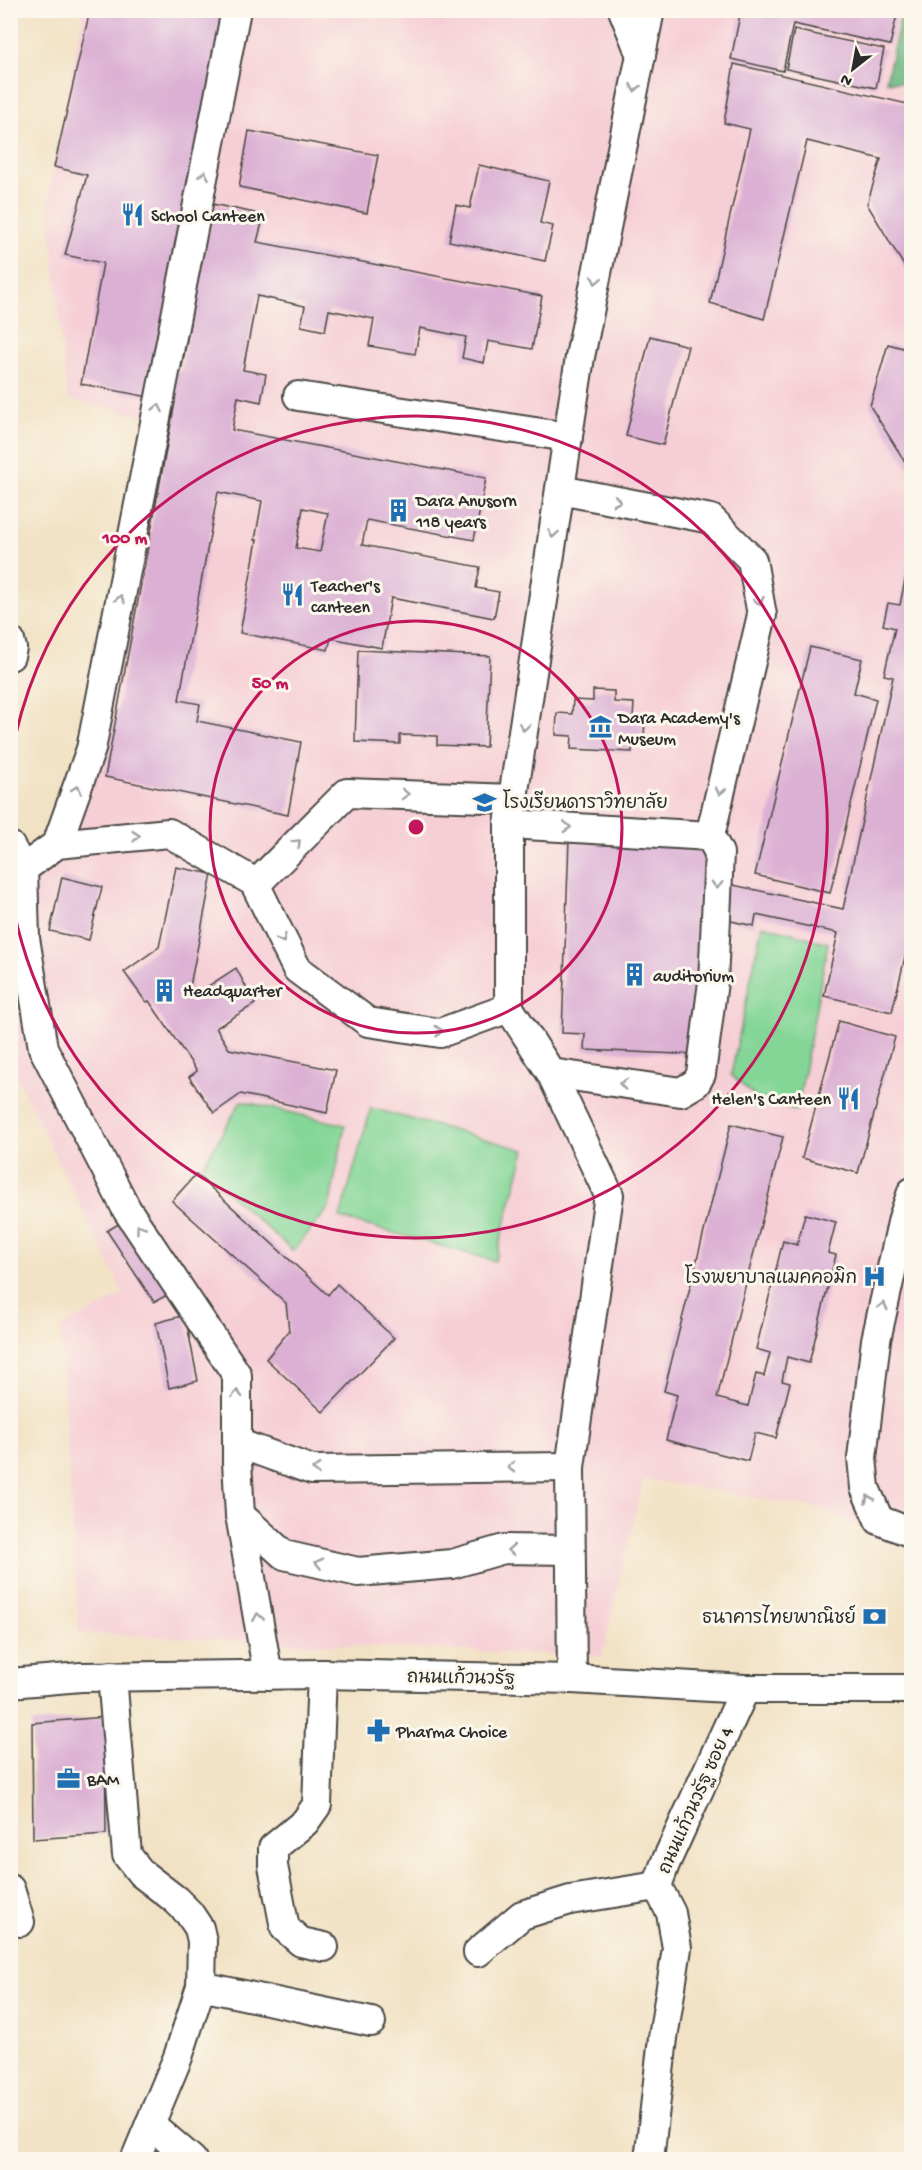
<svg xmlns="http://www.w3.org/2000/svg" width="922" height="2170" font-family="'Gochi Hand','Playpen Sans Thai',sans-serif">
<style>
.built{fill:#f6cfd6}
.green{fill:#84d697;stroke:#588061;stroke-width:1.5}
.forest{fill:#6bb780;stroke:#4b7156;stroke-width:1.5}
.building{fill:#dbb0d4;fill-rule:evenodd}
.lines{fill:none;stroke-linecap:round;stroke-linejoin:round}
.minor-casing{stroke:#494642;stroke-width:32}
.minor{stroke:#fff;stroke-width:28}
.oneway{stroke:#a0a0a0}
.ring{fill:none;stroke:#c2185b;stroke-width:3}
.labels{text-anchor:middle;stroke-width:6;stroke-linejoin:round;paint-order:stroke}
.poi-label{font-size:18px;fill:#2b2b2b;stroke:#fbf7ec;text-anchor:start}
.street-label{font-size:18px;fill:#2b2b2b;stroke:#fbf7ec}
.centre{fill:#c2185b;stroke:#fbf7ec;stroke-width:3}
.ring-label{font-size:18px;text-anchor:middle;font-weight:bold;fill:#c2185b;stroke:#fbf7ec;stroke-width:6;stroke-linejoin:round;paint-order:stroke}
</style>
<rect width="100%" height="100%" fill="#fbf7ec"/>
<filter id="ink" filterUnits="userSpaceOnUse"><feTurbulence type="fractalNoise" baseFrequency=".0167" numOctaves="2"/><feDisplacementMap in="SourceGraphic" scale="12" xChannelSelector="R" yChannelSelector="G"/><feConvolveMatrix kernelMatrix="1 2 1 2 8 2 1 2 1" color-interpolation-filters="sRGB"/></filter>
<filter id="wash" filterUnits="userSpaceOnUse"><feTurbulence type="fractalNoise" baseFrequency=".008" numOctaves="4" result="noise"/><feDisplacementMap in="SourceGraphic" scale="24" xChannelSelector="R" yChannelSelector="G"/><feGaussianBlur stdDeviation="1.35" result="paint"/><feColorMatrix in="noise" values="0 0 0 0 0 0 0 0 0 0 0 0 0 0 0 0 0 1.4 0 .05"/><feComposite in="paint" operator="in"/></filter>
<g filter="url(#wash)">
<rect width="100%" height="100%" fill="#f2e2c5"/>
<path class="built" d="M83,11h828v1539l-92,-42 -176,-29 -41,178 -523,-24 -19,-305 64,-34 -113,-228v-218l27,-4 40,-85 70,-342 -81,-18 -19,-201z"/>
<g class="green">
<path d="M762,925l66,18 -31,167 -39,-11 -27,-24z"/>
<path d="M241,1101l104,24 -16,83 -36,43 -92,-82z"/>
<path d="M371,1108l154,42 -30,111 -155,-43z"/>
</g>
<path class="forest" d="M902,11h9v73l-25,-3z"/>
<g id="blocks">
<g class="building">
<path d="M90,10h139l-67,359 19,3 31,-168 52,11 -7,27 285,54 -10,53 -44,-8 -4,22 -22,-5 4,-21 -46,-9 -5,26 -46,-8 5,-27 -45,-9 -4,21 -24,-5 4,-20 -48,-10 -14,74 23,4 -5,28 -23,-5 -6,33 254,48 -12,62 -107,-20 -5,25 118,22 -4,21 23,4 -5,26 -103,-20 -9,50 -51,-10 -3,12 -88,-17 17,-93h-2l7,-39 -44,-9 -39,208 21,4 -3,17 104,21 -13,73 -183,-38 70,-375 -94,-18 22,-121 -38,-8 22,-80 -33,-8zM303,508l25,5 -8,39 -24,-4z"/>
<path d="M741,10l34,2v-2h123l-8,35 -97,-21 -10,47 -52,-12z"/>
<path d="M794,30l90,19 -8,39 -90,-19z"/>
<path d="M734,64l178,41v174l-45,-75 14,-45 -74,-18 -43,178 -54,-16 40,-174 -26,-6z"/>
<path d="M249,131l129,24 -11,58 -128,-26z"/>
<path d="M479,165l70,16 -9,42 13,3 -8,35 -96,-20 7,-36 14,3z"/>
<path d="M911,317h1v156l-42,-67 18,-62 15,4z"/>
<path d="M650,336l38,10 -25,99 -37,-9z"/>
<path d="M909,560h3v367l-20,85 -68,-16 14,-63 -82,-18 -2,11 -46,-10 -5,139 -119,-5 1,-16 -23,-1 7,-194 142,6 -1,35 133,29 50,-232 -9,-2 11,-47 -12,-3 5,-22 12,2z"/>
<path d="M810,647l52,12 -8,34 22,6 -46,194 -75,-18z"/>
<path d="M358,650l132,6 -4,91 -49,-2v-9l-37,-1v9l-45,-2z"/>
<path d="M593,690l21,1v11l20,1 -1,15 12,1 -1,19 -12,-1v15l-61,-3 1,-13 -16,-1 1,-22 15,1 1,-14 20,1z"/>
<path d="M176,867l36,7 -22,112 6,8 40,-26 19,36 -39,24 13,21 107,21 -9,43 -86,-19 -27,19 -25,-36 8,-6 -48,-70 -3,1 -22,-30 35,-25z"/>
<path d="M62,877l40,10 -13,53 -39,-9z"/>
<path d="M839,1021l56,16 -37,136 -56,-15z"/>
<path d="M731,1124l52,13 -66,261 31,8 8,-32 8,2 6,-23 -14,-4 27,-108 14,4 8,-31 31,8 -8,31 8,2 -27,108 -22,-6 -5,24 8,2 -14,55 -21,-5 -7,28 -82,-21 11,-45 -13,-4z"/>
<path d="M196,1174l132,121 9,-11 57,54 -71,74 -57,-53 23,-28 -3,-28 -114,-102z"/>
<path d="M128,1218l47,73 -21,11 -47,-71z"/>
<path d="M185,1315l13,66 -29,7 -13,-65z"/>
<path d="M105,1717l1,117 -73,5 -1,-116z"/>
</g>
</g>
</g>
<g filter="url(#ink)">
<use href="#blocks" fill-opacity="0" stroke="#494642" stroke-width="1.5"/>
<g class="lines">
<defs>
<g id="minor">
<path d="M623,10l18,45"/>
<path d="M298,396l270,41"/>
<path d="M560,490l151,29 41,41 10,55 -52,221"/>
<path d="M10,641l2,7 -2,8"/>
<path d="M509,824l201,12 9,17 -6,129 -12,92 -5,9 -15,9 -130,-19"/>
<path d="M57,844l34,-95 145,-739"/>
<path d="M10,846l13,23 2,69 18,110 84,162 110,165v87l3,53 44,40 74,17 94,-8 52,-15 65,1"/>
<path d="M23,869l34,-25 112,-11 85,49 43,87 71,53 72,11 69,-25"/>
<path d="M256,884l91,-91 166,6"/>
<path d="M912,1192l-9,26 -27,122 -14,118 3,30 14,32 33,13"/>
<path d="M237,1443l75,27 258,-3"/>
<path d="M240,1515l28,160"/>
<path d="M322,1674l-5,131 -12,17 -32,26v18l12,62 16,14 23,5"/>
<path d="M112,1676l15,179 14,18 35,27 13,13 10,15 3,13 -1,45 -23,71 -43,103"/>
<path d="M572,1679l-2,-212 39,-272 -58,-122 -42,-65v-184l71,-467 70,-347"/>
<path d="M10,1683l71,-6 241,-3 250,5 173,10h167"/>
<path d="M10,1889l10,33"/>
<path d="M478,1952l44,-37 48,-15 87,-14"/>
<path d="M201,1986l170,36"/>
<path d="M150,2124l42,36"/>
<path d="M649,2160l14,-122 14,-90 -6,-35 -14,-27 8,-22 80,-175"/>
</g>
</defs>
<use href="#minor" class="minor-casing"/>
<use href="#minor" class="minor"/>
</g>
<defs><path id="oneway-chevron" d="M-2-3.5L2.5 0L-2 3.5" fill="none" stroke-width="1.6" stroke-linecap="round" stroke-linejoin="round" transform="scale(1.5)"/></defs>
<g class="oneway">
<use href="#oneway-chevron" transform="translate(635 88) rotate(101)"/>
<use href="#oneway-chevron" transform="translate(204 175) rotate(-79)"/>
<use href="#oneway-chevron" transform="translate(596 280) rotate(101)"/>
<use href="#oneway-chevron" transform="translate(158 408) rotate(-79)"/>
<use href="#oneway-chevron" transform="translate(617 501) rotate(11)"/>
<use href="#oneway-chevron" transform="translate(553 534) rotate(99)"/>
<use href="#oneway-chevron" transform="translate(120 599) rotate(-79)"/>
<use href="#oneway-chevron" transform="translate(759 601) rotate(79)"/>
<use href="#oneway-chevron" transform="translate(524 727) rotate(99)"/>
<use href="#oneway-chevron" transform="translate(77 789) rotate(-70)"/>
<use href="#oneway-chevron" transform="translate(720 791) rotate(103)"/>
<use href="#oneway-chevron" transform="translate(405 794) rotate(2)"/>
<use href="#oneway-chevron" transform="translate(567 827) rotate(3)"/>
<use href="#oneway-chevron" transform="translate(136 836) rotate(-5)"/>
<use href="#oneway-chevron" transform="translate(297 843) rotate(-45)"/>
<use href="#oneway-chevron" transform="translate(717 885) rotate(92)"/>
<use href="#oneway-chevron" transform="translate(282 939) rotate(64)"/>
<use href="#oneway-chevron" transform="translate(439 1031) rotate(-5)"/>
<use href="#oneway-chevron" transform="translate(623 1084) rotate(-172)"/>
<use href="#oneway-chevron" transform="translate(140 1228) rotate(-124)"/>
<use href="#oneway-chevron" transform="translate(883 1306) rotate(-77)"/>
<use href="#oneway-chevron" transform="translate(237 1394) rotate(-90)"/>
<use href="#oneway-chevron" transform="translate(511 1467) rotate(179)"/>
<use href="#oneway-chevron" transform="translate(316 1469) rotate(-175)"/>
<use href="#oneway-chevron" transform="translate(869 1499) rotate(-114)"/>
<use href="#oneway-chevron" transform="translate(511 1550) rotate(178)"/>
<use href="#oneway-chevron" transform="translate(319 1563) rotate(-167)"/>
<use href="#oneway-chevron" transform="translate(258 1617) rotate(-100)"/>
</g>
</g>
<g class="ring">
<circle cx="416" cy="827" r="206"/>
<path d="M11 759A411 411 0 1 1 11 895"/>
</g>
<defs>
<symbol id="restaurant-bare" viewBox="-9 -9 18 18"><path d="M-5-6h1v4h1v-4h1v4h1v-4h1v5L-1.5 .5V6h-2V.5L-5-1ZM5-6V6H3V1.5H1.5Q1.5-4 5-6Z" fill="#1f6fb2" stroke="#fbf7ec" stroke-width="2.5" paint-order="stroke"/></symbol>
<symbol id="building-bare" viewBox="-9 -9 18 18"><path d="M-4-6H4V6H1V3H-1V6H-4ZM-2.5-4.3h1.7v1.8h-1.7ZM.8-4.3h1.7v1.8H.8ZM-2.5-1h1.7V.8h-1.7ZM.8-1h1.7V.8H.8Z" fill="#1f6fb2" stroke="#fbf7ec" stroke-width="2.5" paint-order="stroke"/></symbol>
<symbol id="museum-bare" viewBox="-9 -9 18 18"><path d="M0-6L6-3V-2H-6V-3ZM-5-1h2V3h-2ZM-1-1h2V3h-2ZM3-1h2V3H3ZM-6 4H6V6H-6Z" fill="#1f6fb2" stroke="#fbf7ec" stroke-width="2.5" paint-order="stroke"/></symbol>
<symbol id="school-bare" viewBox="-9 -9 18 18"><path d="M0-5L7-2L0 1L-7-2ZM-4 1L0 2.5L4 1V4Q0 6-4 4Z" fill="#1f6fb2" stroke="#fbf7ec" stroke-width="2.5" paint-order="stroke"/></symbol>
<symbol id="hospital-bare" viewBox="-9 -9 18 18"><path d="M-5-5h3v3.5h4V-5h3V5h-3V1.5h-4V5h-3Z" fill="#1f6fb2" stroke="#fbf7ec" stroke-width="2.5" paint-order="stroke"/></symbol>
<symbol id="bank-bare" viewBox="-9 -9 18 18"><path d="M-6-4H6V4H-6ZM0-2.3a2.3 2.3 0 1 0 0 4.6a2.3 2.3 0 1 0 0-4.6Z" fill="#1f6fb2" stroke="#fbf7ec" stroke-width="2.5" paint-order="stroke"/></symbol>
<symbol id="pharmacy-bare" viewBox="-9 -9 18 18"><path d="M-2-6h4v4h4v4h-4v4h-4v-4h-4v-4h4Z" fill="#1f6fb2" stroke="#fbf7ec" stroke-width="2.5" paint-order="stroke"/></symbol>
<symbol id="office-bare" viewBox="-9 -9 18 18"><path d="M-6-3h4V-5.5h4V-3h4V5H-6ZM-1-4.5V-3h2v-1.5ZM-6 0V1H6V0Z" fill="#1f6fb2" stroke="#fbf7ec" stroke-width="2.5" paint-order="stroke"/></symbol>
</defs>
<g fill-rule="evenodd">
<use href="#restaurant-bare" x="116" y="198" width="33" height="33"/>
<use href="#building-bare" x="382" y="494" width="33" height="33"/>
<use href="#restaurant-bare" x="276" y="578" width="33" height="33"/>
<use href="#museum-bare" x="584" y="710" width="33" height="33"/>
<use href="#school-bare" x="468" y="786" width="33" height="33"/>
<use href="#building-bare" x="618" y="958" width="33" height="33"/>
<use href="#building-bare" x="148" y="974" width="33" height="33"/>
<use href="#restaurant-bare" x="832" y="1082" width="33" height="33"/>
<use href="#hospital-bare" x="858" y="1260" width="33" height="33"/>
<use href="#bank-bare" x="858" y="1600" width="33" height="33"/>
<use href="#pharmacy-bare" x="362" y="1714" width="33" height="33"/>
<use href="#office-bare" x="52" y="1762" width="33" height="33"/>
</g>
<g class="labels">
<g class="poi-label">
<text x="151" y="221">School Canteen</text>
<text x="416" y="506">Dara Anusorn<tspan x="416" dy="21">118 years</tspan></text>
<text x="311" y="591">Teacher's<tspan x="311" dy="21">canteen</tspan></text>
<text x="618" y="723">Dara Academy's<tspan x="618" dy="21">Museum</tspan></text>
<text x="503" y="808">โรงเรียนดาราวิทยาลัย</text>
<text x="653" y="981">auditorium</text>
<text x="183" y="996">Headquarter</text>
<text x="831" y="1104" text-anchor="end">Helen's Canteen</text>
<text x="857" y="1283" text-anchor="end">โรงพยาบาลแมคคอมิก</text>
<text x="856" y="1623" text-anchor="end">ธนาคารไทยพาณิชย์</text>
<text x="396" y="1737">Pharma Choice</text>
<text x="87" y="1785">BAM</text>
</g>
<g class="street-label">
<text transform="translate(461 1677) rotate(1)" y="6">ถนนแก้วนวรัฐ</text>
<text transform="translate(695 1800) rotate(-66)" y="6">ถนนแก้วนวรัฐ ซอย 4</text>
</g>
</g>
<circle cx="416" cy="827" r="9" class="centre"/>
<g class="ring-label">
<text x="125" y="543">100 m</text>
<text x="270" y="688">50 m</text>
</g>
<rect width="922" height="2170" fill="none" stroke="#fbf7ec" stroke-width="36"/>
<g transform="translate(853 69) rotate(211)" stroke="#fbf7ec" stroke-width="4.5" paint-order="stroke">
<path d="M0-4.5L10 22L0 15L-10 22Z" fill="#2b2b2b"/>
<text y="-9" font-size="16" font-weight="bold" text-anchor="middle" fill="#2b2b2b">N</text>
</g>
</svg>
